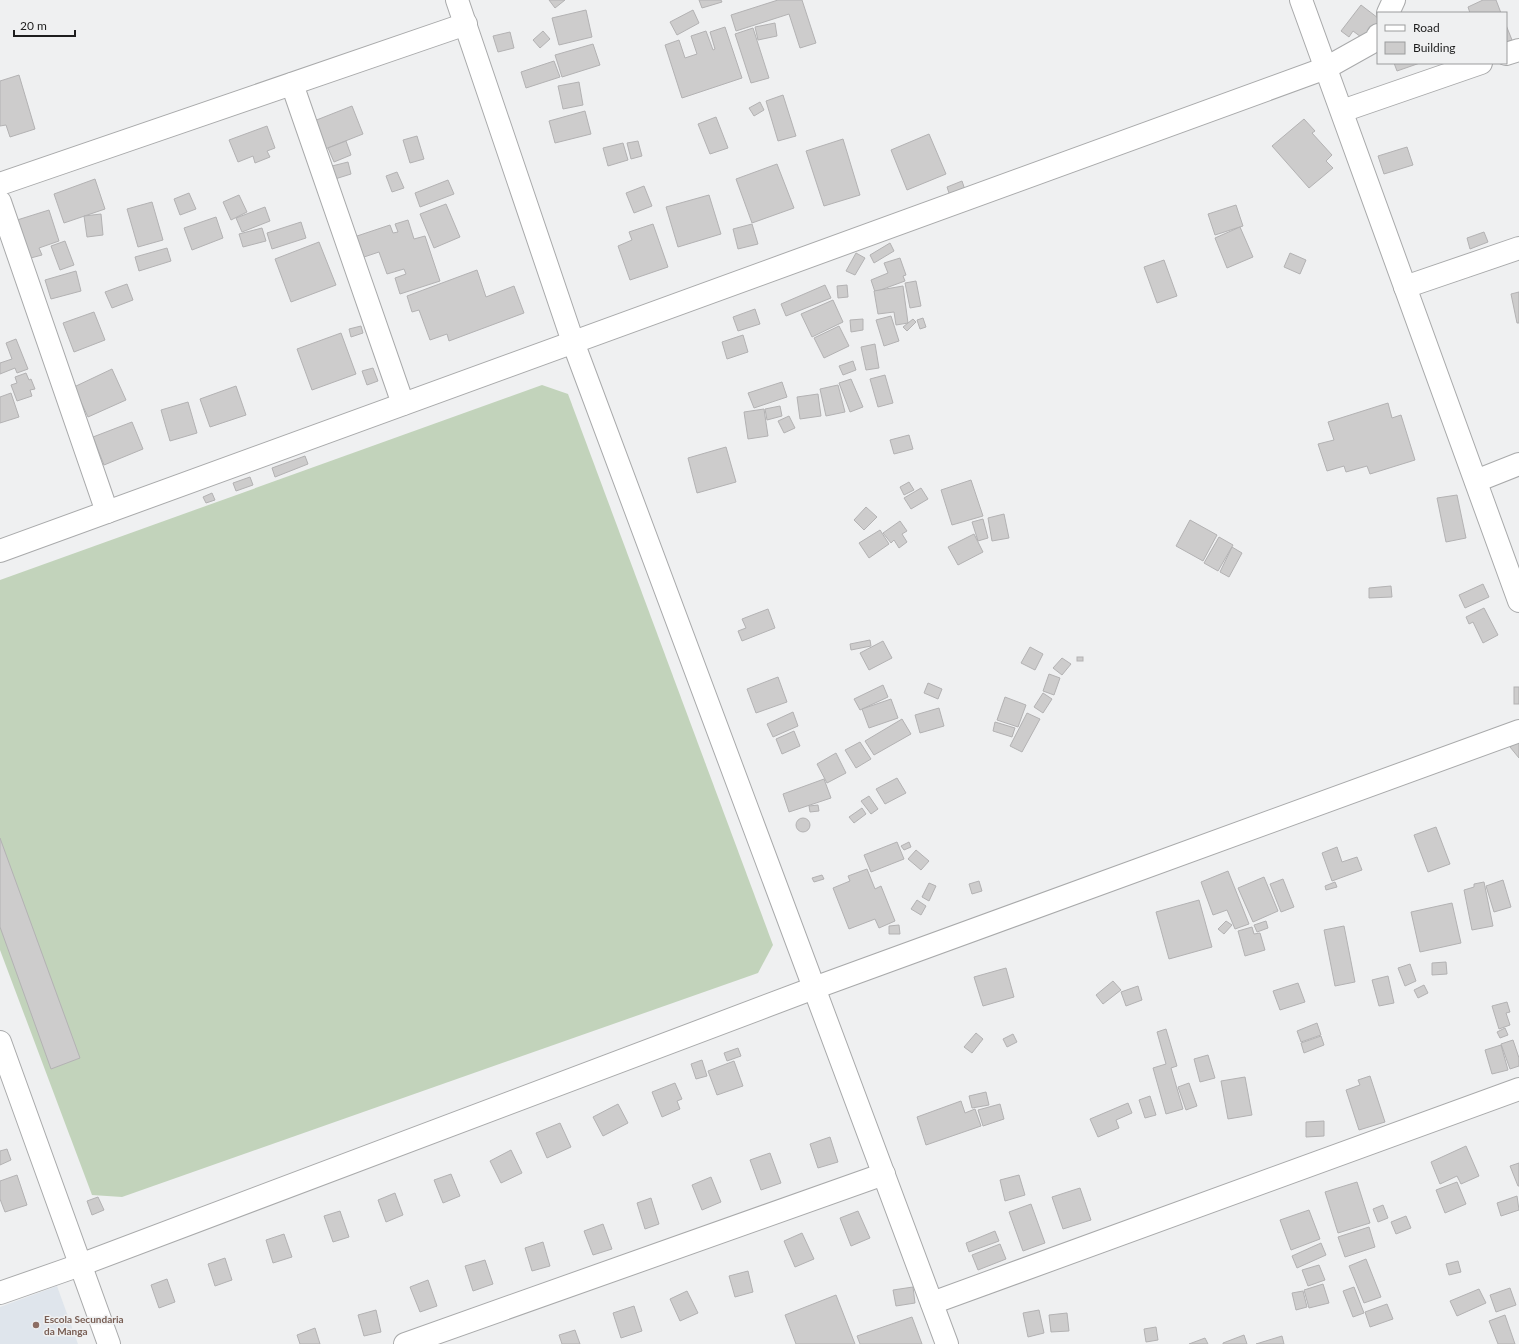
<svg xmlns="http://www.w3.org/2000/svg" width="1519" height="1344" font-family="Lato,sans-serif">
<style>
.built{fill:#dfe5ec}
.pitch{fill:#c2d3bb}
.building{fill:#cdcccc;stroke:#b3b2b3}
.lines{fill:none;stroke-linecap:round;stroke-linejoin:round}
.minor-casing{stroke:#a9aaab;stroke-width:24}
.minor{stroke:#fff;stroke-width:22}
.education-dot{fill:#8d6e63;stroke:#eff0f1;stroke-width:1.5}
.labels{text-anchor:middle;stroke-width:3;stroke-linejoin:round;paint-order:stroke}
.education-label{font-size:10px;font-weight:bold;fill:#785e54;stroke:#eff0f1;text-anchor:start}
</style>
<rect width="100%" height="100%" fill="#eff0f1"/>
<path class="built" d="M57,1286l21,58h-78v-37z"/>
<path class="pitch" d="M542,385l26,9 205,551 -15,28 -636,224 -30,-2 -92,-245v-370z"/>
<g class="building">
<path d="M549,0h16l-10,8z"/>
<path d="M699,0h22l1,2 -20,6z"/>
<path d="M778,0h24l14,43 -16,5 -11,-34 -53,17 -5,-16z"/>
<path d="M1483,0h13l5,13h-31l-2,-6z"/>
<path d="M1361,5l17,13v5l-13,17 -12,-9 -4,6 -8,-6z"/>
<path d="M586,10l6,27 -33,8 -7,-27z"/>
<path d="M693,10l6,13 -22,12 -7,-13z"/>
<path d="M775,23l2,13 -19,4 -3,-13z"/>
<path d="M1506,25l6,15 -6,2z"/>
<path d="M725,27l17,51 -60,20 -17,-53 14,-5 6,18 12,-4 -6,-18 15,-5 7,19 2,-1 -5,-17z"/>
<path d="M753,28l16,50 -18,5 -16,-49z"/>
<path d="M543,31l7,8 -10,9 -7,-8z"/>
<path d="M510,32l4,16 -16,4 -5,-16z"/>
<path d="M593,44l7,21 -38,12 -7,-22z"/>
<path d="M554,61l6,16 -34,11 -5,-16z"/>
<path d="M1394,63h26l-23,8z"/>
<path d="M19,75l16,54 -25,8 -4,-12 -6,1v-45z"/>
<path d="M579,82l4,23 -20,4 -5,-23z"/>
<path d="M783,95l13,41 -18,5 -12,-40z"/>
<path d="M760,102l4,8 -10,6 -5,-8z"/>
<path d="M352,106l11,28 -38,15 -11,-28z"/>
<path d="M585,111l6,23 -36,9 -6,-22z"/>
<path d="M716,117l12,31 -18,6 -12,-30z"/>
<path d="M1304,119l11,12 -3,2 20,22 -6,6 7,7 -24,20 -37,-42z"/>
<path d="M267,126l8,22 -8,3 3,6 -15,6 -2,-7 -15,6 -9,-22z"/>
<path d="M929,134l17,40 -39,16 -16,-40z"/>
<path d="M417,136l7,23 -14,4 -7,-23z"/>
<path d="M843,139l17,56 -36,11 -18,-55z"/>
<path d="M346,141l5,14 -17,7 -6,-14z"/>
<path d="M638,141l4,15 -11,3 -4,-16z"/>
<path d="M623,143l5,17 -20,6 -5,-18z"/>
<path d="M1407,147l6,18 -29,9 -6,-18z"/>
<path d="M348,162l3,12 -16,5 -3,-13z"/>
<path d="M777,164l17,44 -42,15 -16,-44z"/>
<path d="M397,172l7,16 -12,4 -6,-16z"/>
<path d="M95,179l10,30 -41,14 -10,-29z"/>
<path d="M448,180l6,14 -34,13 -5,-14z"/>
<path d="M962,181l3,9 -15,6 -3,-9z"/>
<path d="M644,186l8,20 -18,7 -8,-20z"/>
<path d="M189,193l7,16 -16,6 -6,-16z"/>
<path d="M239,195l8,17 -16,8 -8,-18z"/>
<path d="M709,195l12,39 -43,13 -12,-40z"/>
<path d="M152,202l11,38 -25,7 -11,-38z"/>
<path d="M446,204l14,33 -26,11 -14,-34z"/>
<path d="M1236,205l7,21 -28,9 -7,-21z"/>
<path d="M265,207l5,14 -28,11 -6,-14z"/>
<path d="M49,210l10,31 -20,7 3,7 -15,4 -13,-38z"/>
<path d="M101,214l2,21 -16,2 -3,-21z"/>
<path d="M216,217l7,21 -31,12 -8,-22z"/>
<path d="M408,220l6,19 11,-3 15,45 -40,13 -5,-16 11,-4 -2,-5 -17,5 -8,-22 -21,7 -7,-21 39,-13 3,8 5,-1 -3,-8z"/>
<path d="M301,222l5,16 -34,11 -5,-16z"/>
<path d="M653,224l15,43 -38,13 -12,-34 14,-6 -3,-8z"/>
<path d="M752,224l6,20 -20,5 -5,-20z"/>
<path d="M1240,227l13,30 -26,11 -12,-30z"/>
<path d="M262,228l4,13 -23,6 -4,-13z"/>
<path d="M1484,232l4,10 -18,7 -3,-11z"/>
<path d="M65,241l9,24 -14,5 -9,-24z"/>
<path d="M319,242l17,43 -45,17 -16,-43z"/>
<path d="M890,243l4,8 -20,12 -4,-8z"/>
<path d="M167,248l4,13 -32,10 -4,-14z"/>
<path d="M856,253l9,5 -10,17 -9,-4z"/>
<path d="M1290,253l16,7 -6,14 -16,-7z"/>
<path d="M900,258l6,17 -3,1 2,5 -30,11 -4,-12 17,-7 -4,-10z"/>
<path d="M1164,260l13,36 -20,7 -13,-36z"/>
<path d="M477,270l9,27 28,-11 10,27 -75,28 -2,-7 -17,6 -11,-30 -7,2 -5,-16z"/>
<path d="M76,271l5,20 -30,8 -6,-19z"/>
<path d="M916,281l5,25 -11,2 -5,-25z"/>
<path d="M127,284l6,16 -21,8 -7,-16z"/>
<path d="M825,285l6,13 -45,18 -5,-12z"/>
<path d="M847,285l1,12 -10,1 -1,-12z"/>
<path d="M903,286l5,37 -12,2 -2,-13 -16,2 -4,-23z"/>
<path d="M1519,292v31h-2l-6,-29z"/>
<path d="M833,300l10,22 -31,15 -11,-23z"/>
<path d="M755,309l5,15 -22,7 -5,-14z"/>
<path d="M94,312l11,28 -31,12 -11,-29z"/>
<path d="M891,316l8,25 -15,5 -8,-26z"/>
<path d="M923,318l3,9 -6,2 -3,-9z"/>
<path d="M863,319v11l-12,2 -1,-12z"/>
<path d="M913,319l3,3 -9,9 -4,-4z"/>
<path d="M361,326l2,7 -12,4 -2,-8z"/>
<path d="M839,326l10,20 -25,12 -10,-20z"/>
<path d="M341,333l15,41 -44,16 -15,-41z"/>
<path d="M743,335l5,17 -21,7 -5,-17z"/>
<path d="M16,339l12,30 -11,4 -2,-5 -15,6v-11l12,-4 -6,-16z"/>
<path d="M875,344l4,24 -13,2 -5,-23z"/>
<path d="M853,361l3,9 -13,5 -4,-9z"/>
<path d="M373,368l5,13 -11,4 -5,-14z"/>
<path d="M112,369l14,31 -38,17 -14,-30z"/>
<path d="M26,373l3,7 2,-1 4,10 -5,1 2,6 -15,5 -6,-16 6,-2 -2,-6z"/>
<path d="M885,375l8,28 -15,4 -8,-28z"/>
<path d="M851,379l12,28 -13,5 -11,-29z"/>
<path d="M782,382l5,15 -33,11 -6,-15z"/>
<path d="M838,385l7,27 -19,4 -6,-27z"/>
<path d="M236,386l10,29 -36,12 -10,-28z"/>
<path d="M11,393l8,24 -19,6v-26z"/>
<path d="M818,394l3,22 -21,3 -3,-22z"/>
<path d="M188,402l9,31 -27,8 -9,-31z"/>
<path d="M1388,403l4,15 9,-3 14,45 -45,14 -3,-8 -21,6 -2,-6 -17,5 -9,-27 16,-4 -6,-18z"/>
<path d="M780,406l2,10 -15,4 -2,-11z"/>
<path d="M764,409l4,27 -20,3 -4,-27z"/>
<path d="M789,416l6,12 -11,5 -6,-12z"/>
<path d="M132,422l11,27 -39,16 -11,-28z"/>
<path d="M909,435l4,14 -19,5 -4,-14z"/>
<path d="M726,447l10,35 -39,11 -9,-35z"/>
<path d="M305,456l3,8 -33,13 -3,-9z"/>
<path d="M250,477l3,8 -17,6 -3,-8z"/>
<path d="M971,480l12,36 -31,9 -11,-35z"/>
<path d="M909,482l5,8 -10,5 -4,-8z"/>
<path d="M921,488l7,11 -17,10 -7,-11z"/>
<path d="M212,493l3,7 -9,3 -3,-6z"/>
<path d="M1457,495l9,43 -20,4 -9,-44z"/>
<path d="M866,507l11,10 -13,13 -10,-10z"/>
<path d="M1004,514l5,24 -17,3 -4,-23z"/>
<path d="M983,519l5,19 -10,3 -6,-19z"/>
<path d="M1190,520l27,15 -14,26 -27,-15z"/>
<path d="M900,521l7,10 -5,3 5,8 -8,6 -5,-8 -3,3 -8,-10z"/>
<path d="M880,530l9,14 -20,14 -10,-15z"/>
<path d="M974,534l9,18 -25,13 -10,-18z"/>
<path d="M1219,537l14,8 -15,26 -14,-8z"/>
<path d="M1232,547l10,6 -13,24 -9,-5z"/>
<path d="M1483,584l6,13 -24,11 -6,-13z"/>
<path d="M1391,586l1,11 -23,1v-10z"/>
<path d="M1484,608l14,27 -15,8 -10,-21 -4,2 -3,-7z"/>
<path d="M768,609l7,19 -33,13 -4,-10 8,-3 -4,-9z"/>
<path d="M870,640l1,6 -20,4 -1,-6z"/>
<path d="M883,641l9,17 -23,12 -9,-17z"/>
<path d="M1030,647l13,7 -8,16 -14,-7z"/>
<rect x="1077" y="657" width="6" height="4"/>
<path d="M1062,658l9,6 -9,11 -9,-7z"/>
<path d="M1049,674l11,4 -6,17 -11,-4z"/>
<path d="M778,677l9,25 -31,11 -9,-24z"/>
<path d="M928,683l14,6 -4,10 -14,-6z"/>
<path d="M883,685l5,12 -28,13 -6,-11z"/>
<rect x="1514" y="687" width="5" height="17"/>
<path d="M1043,693l9,6 -9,14 -9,-6z"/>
<path d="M1005,697l21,8 -8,22 -21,-7z"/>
<path d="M891,699l7,19 -29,10 -7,-19z"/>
<path d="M939,708l5,18 -24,7 -5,-18z"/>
<path d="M793,712l5,14 -25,11 -6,-13z"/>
<path d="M1027,713l13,6 -18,33 -12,-6z"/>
<path d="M902,719l9,15 -37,21 -9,-14z"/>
<path d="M995,722l20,6 -3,9 -19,-6z"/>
<path d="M794,731l6,15 -18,8 -6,-15z"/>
<path d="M1519,740v18l-9,-11z"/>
<path d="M860,742l11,17 -15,9 -11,-18z"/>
<path d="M836,753l10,20 -19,10 -10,-19z"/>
<path d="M897,778l9,15 -21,11 -9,-15z"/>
<path d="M824,779l7,19 -42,14 -6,-18z"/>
<path d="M869,796l9,13 -7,5 -10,-13z"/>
<path d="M818,805l1,6 -9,1 -1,-6z"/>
<path d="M862,808l4,6 -12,9 -5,-6z"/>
<circle cx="803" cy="825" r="7"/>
<path d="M1436,827l14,37 -22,8 -14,-37z"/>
<path d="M0,838l80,220 -29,11 -51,-142z"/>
<path d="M897,842l7,17 -33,13 -7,-17z"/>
<path d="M909,842l2,5 -7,3 -3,-4z"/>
<path d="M1337,847l5,15 15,-5 5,13 -30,11 -10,-28z"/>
<path d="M916,850l13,11 -8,9 -13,-11z"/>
<path d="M867,869l8,20 6,-3 14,35 -16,7 -4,-9 -26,10 -16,-41 17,-7 -2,-5z"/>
<path d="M1228,871l21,53 -14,5 -8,-19 -14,5 -12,-33z"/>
<path d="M822,875l2,4 -10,3 -2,-4z"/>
<path d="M1264,877l14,34 -25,11 -15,-34z"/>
<path d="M1283,879l11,28 -13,5 -11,-28z"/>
<path d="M1503,880l8,27 -17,5 -8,-26z"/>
<path d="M979,881l3,10 -10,3 -3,-10z"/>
<path d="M1335,882l2,5 -11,3 -1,-4z"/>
<path d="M1484,882l9,44 -21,4 -8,-40 10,-3v-3z"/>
<path d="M929,883l7,3 -7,15 -7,-4z"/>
<path d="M917,900l9,6 -5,9 -10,-6z"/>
<path d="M1199,900l13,47 -43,12 -13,-47z"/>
<path d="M1452,903l9,40 -41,9 -9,-40z"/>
<path d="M1226,921l6,4 -8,9 -6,-5z"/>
<path d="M1266,921l2,7 -11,4 -3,-7z"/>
<path d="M899,925l1,9h-11v-8z"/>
<path d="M1344,926l11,56 -20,4 -11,-56z"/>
<path d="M1252,927l2,7 6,-1 5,17 -20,6 -7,-25z"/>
<path d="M1446,962l1,12 -15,1v-12z"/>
<path d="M1410,964l6,17 -11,5 -7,-18z"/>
<path d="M1006,968l8,29 -31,9 -9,-29z"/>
<path d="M1388,976l6,27 -15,3 -7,-26z"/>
<path d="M1113,981l8,9 -18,14 -7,-9z"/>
<path d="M1298,983l7,19 -25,8 -7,-19z"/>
<path d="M1424,985l4,8 -10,5 -4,-8z"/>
<path d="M1138,986l4,14 -16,6 -5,-14z"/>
<path d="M1507,1002l3,10 -4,1 4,12 -11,4 -7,-23z"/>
<path d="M1317,1023l4,12 -20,7 -4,-11z"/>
<path d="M1505,1028l3,7 -8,3 -3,-6z"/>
<path d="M1166,1029l11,37 -6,2 12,41 -17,5 -13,-46 13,-4 -9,-32z"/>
<path d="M976,1033l7,6 -11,14 -8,-6z"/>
<path d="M1013,1034l4,8 -10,5 -4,-8z"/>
<path d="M1321,1036l3,9 -20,8 -3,-10z"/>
<path d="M1513,1040l6,18v8l-9,3 -9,-25z"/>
<path d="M1501,1045l7,25 -16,4 -7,-24z"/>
<path d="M738,1048l3,8 -14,5 -3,-8z"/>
<path d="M1208,1055l7,23 -15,4 -6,-23z"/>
<path d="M702,1060l5,16 -11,3 -5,-15z"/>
<path d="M734,1061l9,25 -26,9 -9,-24z"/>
<path d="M1370,1076l15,46 -26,8 -13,-40 14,-5 -2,-5z"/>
<path d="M1245,1077l7,38 -24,4 -7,-38z"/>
<path d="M675,1083l7,16 -5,2 3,8 -18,8 -10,-25z"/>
<path d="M1189,1083l8,23 -11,4 -8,-23z"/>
<path d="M986,1092l3,13 -17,3 -3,-12z"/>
<path d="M1150,1096l6,19 -11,3 -6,-18z"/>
<path d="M961,1101l4,12 10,-4 6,17 -55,19 -9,-28z"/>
<path d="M1128,1103l4,10 -16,7 3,8 -21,9 -8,-18z"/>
<path d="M618,1104l10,19 -25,13 -10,-19z"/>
<path d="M1000,1104l4,15 -21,7 -5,-16z"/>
<path d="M1324,1121v15l-18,1v-15z"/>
<path d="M560,1123l11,24 -24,11 -11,-25z"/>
<path d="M830,1137l8,25 -20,6 -8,-24z"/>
<path d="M1466,1146l13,30 -18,8 -4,-8 -17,8 -9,-22z"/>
<path d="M7,1149l4,11 -11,5v-14z"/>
<path d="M511,1150l11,23 -21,10 -11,-22z"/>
<path d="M770,1153l11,30 -20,7 -11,-30z"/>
<path d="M1519,1163v23h-1l-8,-20z"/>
<path d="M451,1174l9,22 -17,7 -9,-23z"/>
<path d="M17,1175l10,30 -22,7 -5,-13v-18z"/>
<path d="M1019,1175l6,20 -20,6 -5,-21z"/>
<path d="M711,1177l10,25 -19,8 -10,-25z"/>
<path d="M1357,1182l13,41 -32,10 -13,-41z"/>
<path d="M1457,1182l9,22 -21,9 -9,-23z"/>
<path d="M1080,1188l11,32 -28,9 -11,-32z"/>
<path d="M395,1193l8,22 -17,7 -8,-22z"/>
<path d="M1517,1196l2,14 -18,6 -4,-13z"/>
<path d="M98,1197l6,13 -12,5 -5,-14z"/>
<path d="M651,1198l8,26 -14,5 -8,-26z"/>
<path d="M1031,1204l14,39 -22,8 -14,-39z"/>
<path d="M1383,1205l5,13 -10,4 -5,-13z"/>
<path d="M1309,1210l11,29 -29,11 -11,-30z"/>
<path d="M340,1211l9,26 -16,5 -9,-26z"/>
<path d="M858,1211l12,27 -19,8 -11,-28z"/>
<path d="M1406,1216l5,12 -15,6 -5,-12z"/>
<path d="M603,1224l9,25 -19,6 -9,-24z"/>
<path d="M1369,1227l6,20 -30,10 -7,-20z"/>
<path d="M995,1231l4,10 -30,11 -3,-9z"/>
<path d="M802,1233l12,26 -19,8 -11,-26z"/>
<path d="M284,1234l8,23 -19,6 -7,-23z"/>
<path d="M543,1242l7,24 -18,5 -7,-23z"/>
<path d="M1321,1243l5,12 -29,13 -5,-12z"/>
<path d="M1000,1244l6,15 -28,11 -6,-15z"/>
<path d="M225,1258l7,22 -17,6 -7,-22z"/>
<path d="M1366,1259l15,38 -17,6 -15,-37z"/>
<path d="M485,1260l8,24 -20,7 -8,-25z"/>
<path d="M1458,1261l3,11 -12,3 -3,-11z"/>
<path d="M1319,1265l6,15 -17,6 -6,-16z"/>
<path d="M748,1271l5,21 -18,5 -6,-21z"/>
<path d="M167,1279l8,23 -16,6 -8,-23z"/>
<path d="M428,1280l9,26 -17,6 -10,-25z"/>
<path d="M1323,1284l6,19 -20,5 -5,-18z"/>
<path d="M913,1287l2,16 -19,3 -3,-16z"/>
<path d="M1354,1287l10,26 -11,4 -10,-26z"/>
<path d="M1510,1288l6,17 -20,7 -6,-17z"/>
<path d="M1479,1289l7,14 -29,13 -7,-15z"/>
<path d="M687,1291l11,22 -18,8 -10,-22z"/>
<path d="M1303,1291l4,16 -11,3 -4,-17z"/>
<path d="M836,1295l19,49h-59l-11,-29z"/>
<path d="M1387,1304l6,15 -23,8 -5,-15z"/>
<path d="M634,1306l8,25 -21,7 -8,-25z"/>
<path d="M376,1310l5,22 -17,4 -6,-21z"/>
<path d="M1039,1310l5,23 -16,4 -5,-24z"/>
<path d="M1067,1313l2,18 -18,1 -2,-17z"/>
<path d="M1505,1315l10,29h-17l-9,-23z"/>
<path d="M912,1317l10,27h-62l-3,-8z"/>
<path d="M1156,1327l2,13 -12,2 -2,-13z"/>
<path d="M315,1328l5,16h-20l-3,-9z"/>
<path d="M575,1330l5,14h-18l-3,-9z"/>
<path d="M1244,1335l3,9h-24v-1z"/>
<path d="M1282,1336l2,8h-28z"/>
<path d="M1205,1338l3,6h-19z"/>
</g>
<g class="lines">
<defs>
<g id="minor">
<path d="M457,0l116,342 374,1002"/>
<path d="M1301,0l218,601"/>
<path d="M1388,13l6,-13"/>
<path d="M1506,54l13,-4"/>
<path d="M292,84l111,320"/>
<path d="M1342,111l139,-48"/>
<path d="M0,184l466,-160"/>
<path d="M0,202l107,310"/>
<path d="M1405,287l114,-39"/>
<path d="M1476,481l43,-17"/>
<path d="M0,551l1326,-483 50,-28 2,-5"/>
<path d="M0,1042l109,302"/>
<path d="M0,1293l80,-28 734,-277 705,-257"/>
<path d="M932,1303l587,-214"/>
<path d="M405,1344l479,-170"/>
</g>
</defs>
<use href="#minor" class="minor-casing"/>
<use href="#minor" class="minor"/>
</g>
<circle class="education-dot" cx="36" cy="1325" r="4"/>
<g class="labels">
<g class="education-label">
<text x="44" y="1323">Escola Secundaria<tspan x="44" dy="12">da Manga</tspan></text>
</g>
</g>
<rect x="1377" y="12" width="130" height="52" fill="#eff0f1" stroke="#9b9c9d"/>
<rect x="1385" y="25" width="20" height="6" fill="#ffffff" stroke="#9b9c9d"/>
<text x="1413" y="32" font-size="12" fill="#1e1e1e">Road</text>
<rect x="1385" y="42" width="20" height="12" fill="#cdcccc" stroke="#9b9c9d"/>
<text x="1413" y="52" font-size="12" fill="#1e1e1e">Building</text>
<path d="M14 30v6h61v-6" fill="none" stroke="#1e1e1e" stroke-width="2"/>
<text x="20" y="30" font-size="12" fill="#1e1e1e" stroke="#eff0f1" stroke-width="3" paint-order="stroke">20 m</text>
</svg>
